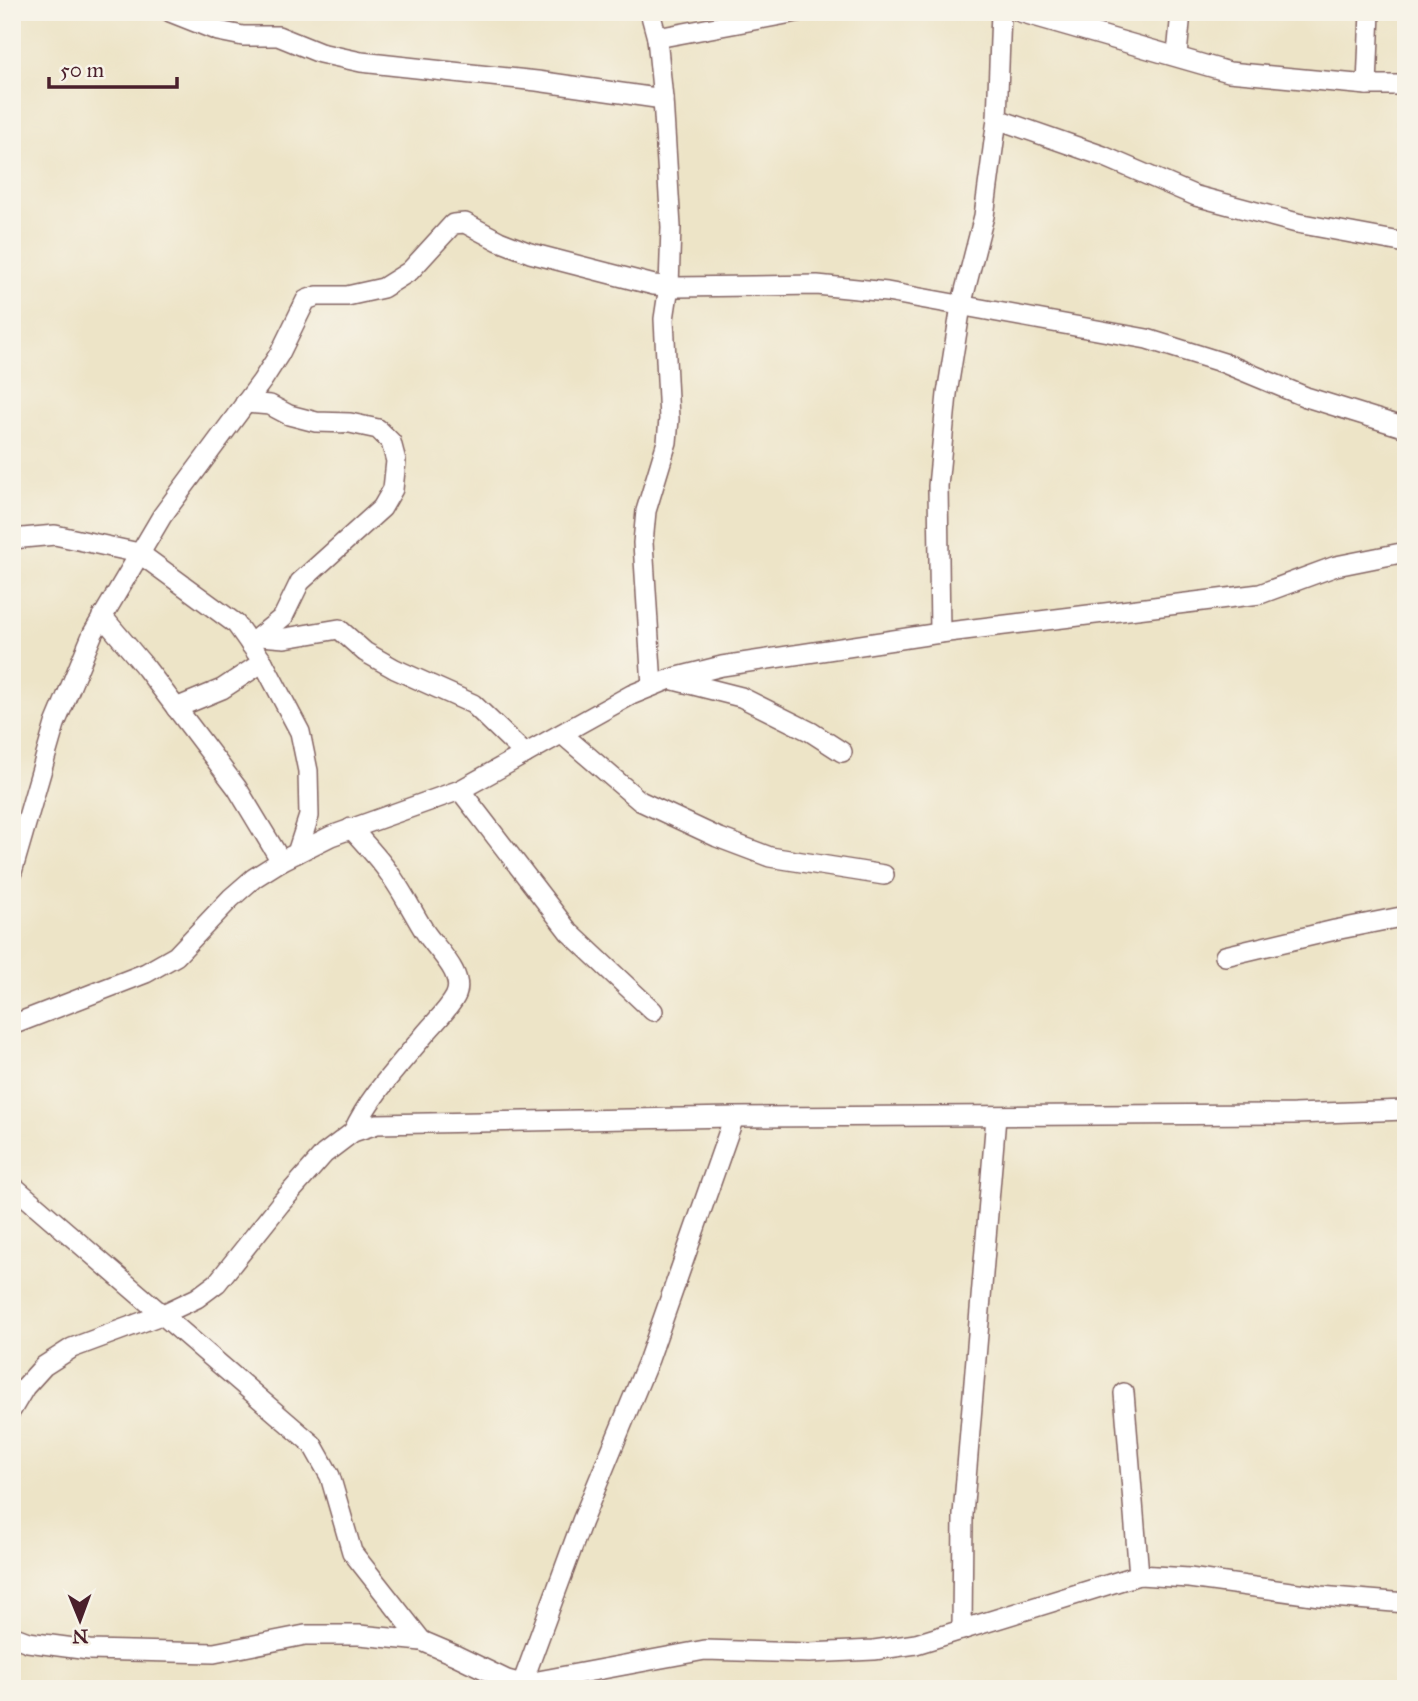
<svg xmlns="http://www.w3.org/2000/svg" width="1418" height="1701" font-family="'IM FELL Great Primer',serif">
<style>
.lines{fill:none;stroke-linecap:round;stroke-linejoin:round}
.minor-casing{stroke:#836462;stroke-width:22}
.minor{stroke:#fff;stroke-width:19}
</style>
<rect width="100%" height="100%" fill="#f7f3e8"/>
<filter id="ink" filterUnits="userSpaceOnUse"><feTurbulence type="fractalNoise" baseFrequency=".0143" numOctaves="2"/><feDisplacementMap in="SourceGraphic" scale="14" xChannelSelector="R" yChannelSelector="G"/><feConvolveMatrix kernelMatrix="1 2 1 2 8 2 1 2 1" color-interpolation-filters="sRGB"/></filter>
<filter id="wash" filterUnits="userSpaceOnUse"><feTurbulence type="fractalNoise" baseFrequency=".00686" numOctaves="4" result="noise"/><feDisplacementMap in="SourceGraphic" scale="28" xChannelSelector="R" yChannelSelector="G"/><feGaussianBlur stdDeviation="1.57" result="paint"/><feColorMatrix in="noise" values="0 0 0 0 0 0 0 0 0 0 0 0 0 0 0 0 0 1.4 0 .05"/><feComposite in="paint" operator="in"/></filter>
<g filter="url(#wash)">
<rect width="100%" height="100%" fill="#ede4c7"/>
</g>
<g filter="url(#ink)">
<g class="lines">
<defs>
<g id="minor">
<path d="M170,12l48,19 25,5h35l42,17 41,9 176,19 126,18"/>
<path d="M650,12l7,26 6,61 8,128 -2,59 -5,33 5,100 -2,23 -21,69 -3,32 9,143"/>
<path d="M1020,12l209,60 138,13h39"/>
<path d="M657,38l140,-26"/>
<path d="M1177,55l4,-43"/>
<path d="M1367,85l3,-73"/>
<path d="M997,119l106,37 93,40 101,27 109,20"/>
<path d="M245,403l25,2 19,10 27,7 34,1 28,6 13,13 5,19 -3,28 -11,19 -82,74 -17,35 -33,27"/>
<path d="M12,539l43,-4 84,18 97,71 27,38 37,70 8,39 1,45 -12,37"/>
<path d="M102,616l44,52 91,120 44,73"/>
<path d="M940,633l-2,-147 9,-92 14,-88 23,-90 13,-97 4,-107"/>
<path d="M260,636l25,2 54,-9 26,23 30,17 78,35 52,50"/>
<path d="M674,680l67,17 70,35 31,20"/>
<path d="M176,708l46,-19 41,-27"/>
<path d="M562,734l78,67 77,36 53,20 114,18"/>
<path d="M460,790l109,142 84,79"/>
<path d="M351,828c13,15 27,29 38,45 14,19 24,40 36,59 11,17 42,43 30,65 -7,13 -20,25 -30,37 -26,32 -55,61 -72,98"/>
<path d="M12,872l43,-148 38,-91 69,-117 100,-135 18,-28 26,-53 11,-4h30l36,-8 27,-17 43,-47 12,-1 34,18 31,12 124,32 23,2 140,-2 70,7 260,47 77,24 82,34 100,31"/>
<path d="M1225,956l110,-26 71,-14"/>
<path d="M12,1025l134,-52 30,-17 55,-58 23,-20 27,-17 50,-25 129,-46 171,-95 39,-16 52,-13 218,-33 320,-39 76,-28 70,-14"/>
<path d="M12,1185l300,259 18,32 22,76 70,89"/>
<path d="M1124,1393l15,182"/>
<path d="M12,1409l13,-22 19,-21 28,-18 89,-33 36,-17 20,-15 63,-79 44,-50 29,-22 24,-8 357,-7 560,-3 112,-4"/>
<path d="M962,1630l1,-115 33,-398"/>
<path d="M12,1636l16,6 61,8 125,3 91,-18h54l63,6 33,14 52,25 15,4 183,-34 104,3 65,-3 42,-6 223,-69 50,3 131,18 86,7"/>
<path d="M522,1684l60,-163 67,-162 85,-242"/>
</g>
</defs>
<use href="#minor" class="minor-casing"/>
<use href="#minor" class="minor"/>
</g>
</g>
<rect width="1418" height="1701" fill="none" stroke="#f7f3e8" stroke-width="42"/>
<g transform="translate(80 1620) rotate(179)" stroke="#f7f3e8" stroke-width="5" paint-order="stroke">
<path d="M0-5L12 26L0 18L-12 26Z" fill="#4a1f2b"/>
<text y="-10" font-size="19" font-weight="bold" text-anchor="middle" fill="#4a1f2b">N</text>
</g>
<path d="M49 77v10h128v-10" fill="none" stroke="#4a1f2b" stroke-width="3.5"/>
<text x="60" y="77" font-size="21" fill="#4a1f2b" stroke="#f7f3e8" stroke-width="5" paint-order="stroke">50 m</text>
</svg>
